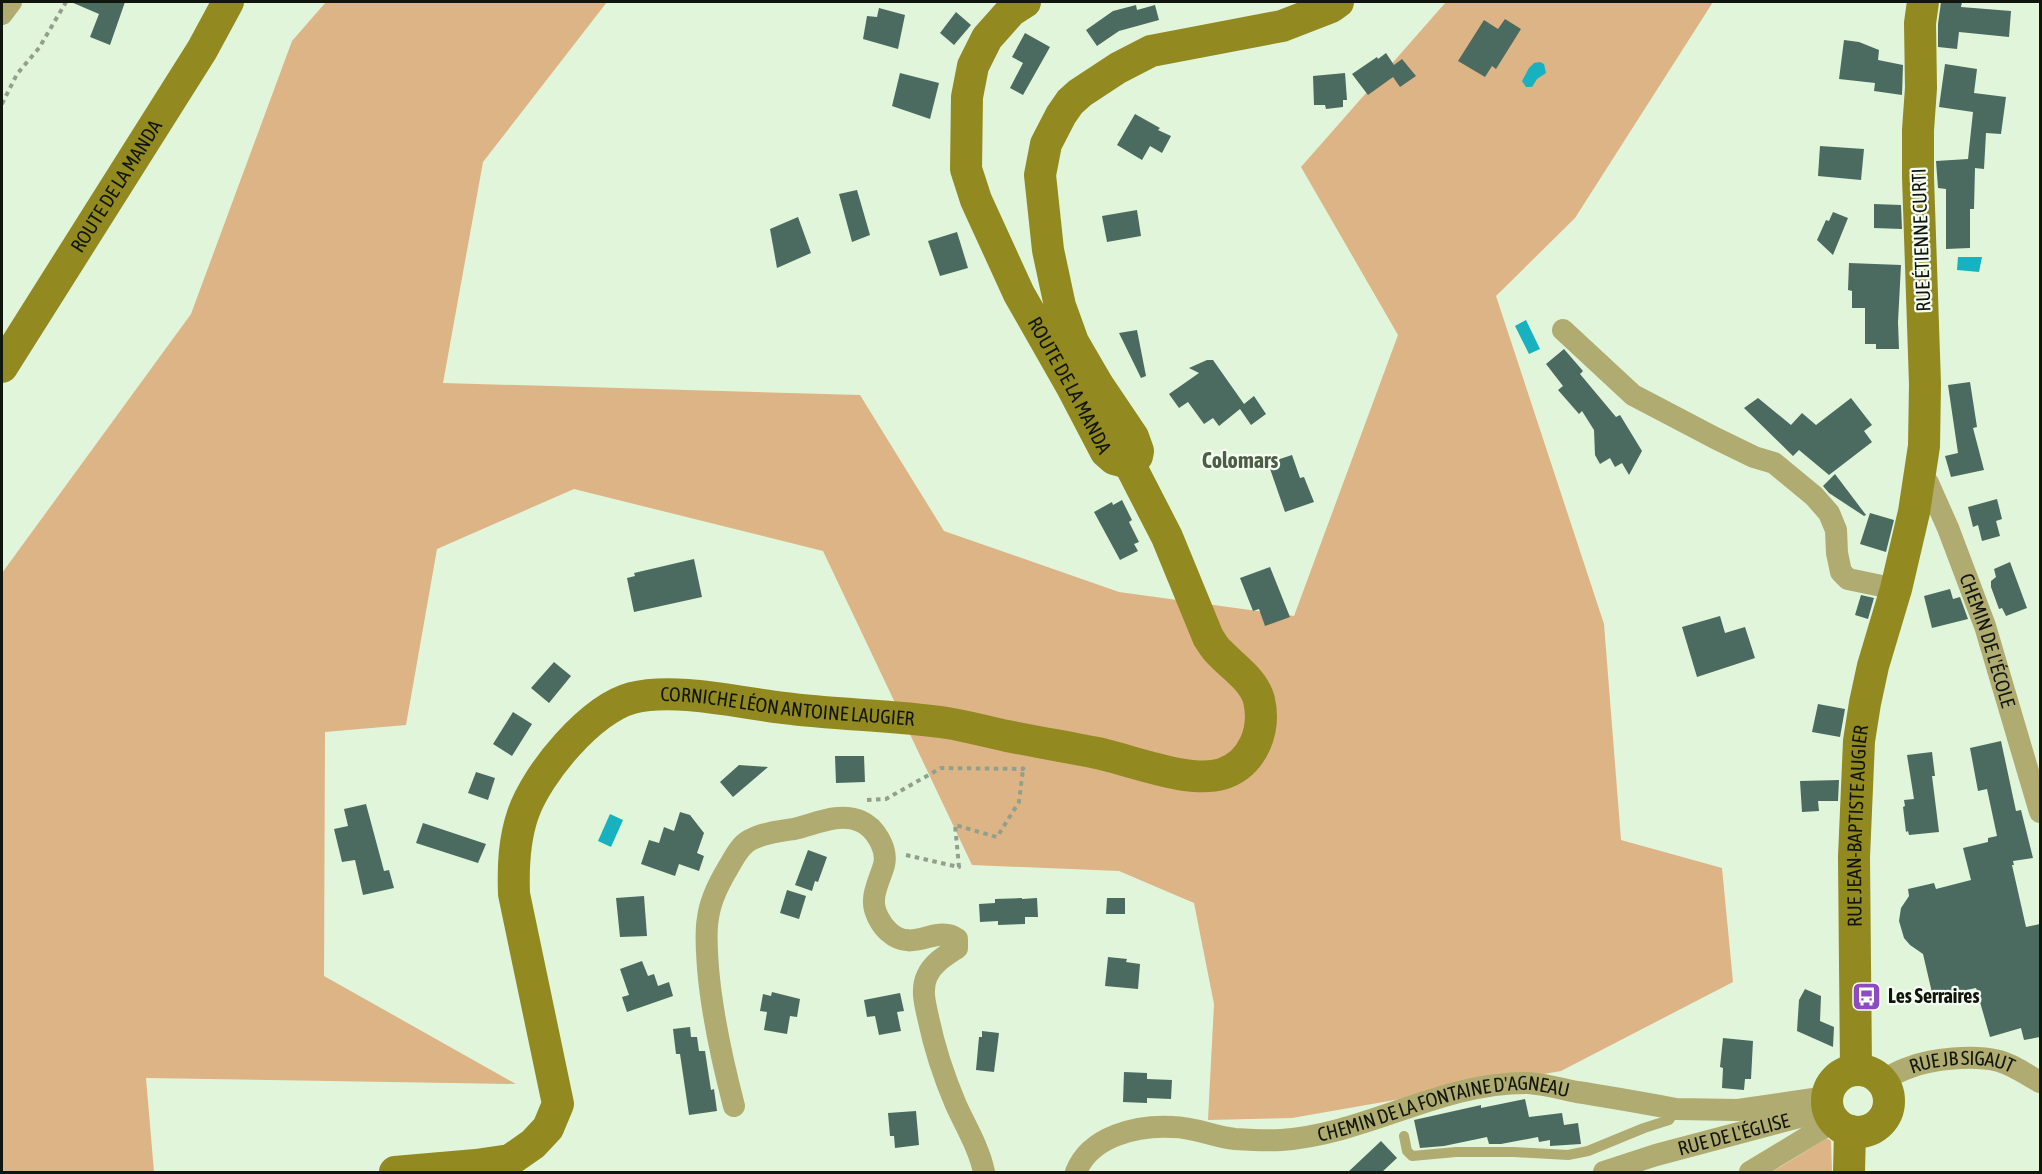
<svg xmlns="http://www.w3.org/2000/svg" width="2042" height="1174" font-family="'Asap Condensed',sans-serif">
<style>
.green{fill:#ddb485}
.water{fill:#18b1bf}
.building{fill:#4b6b60}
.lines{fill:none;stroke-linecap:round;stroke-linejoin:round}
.path{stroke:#91a08c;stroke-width:4;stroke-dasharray:4.5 4.5;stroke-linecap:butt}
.lane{stroke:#b0ab70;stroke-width:10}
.street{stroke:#b0ab70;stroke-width:22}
.secondary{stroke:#928921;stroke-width:32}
.labels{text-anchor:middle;stroke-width:4.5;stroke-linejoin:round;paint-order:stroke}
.street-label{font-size:20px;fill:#10160d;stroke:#f6fef3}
.poi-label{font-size:20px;font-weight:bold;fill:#10160d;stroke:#f6fef3;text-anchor:start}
.quarter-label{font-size:22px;font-weight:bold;fill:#4d5e47;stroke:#f6fef3}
</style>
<rect width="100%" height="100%" fill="#e1f5da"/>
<g class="green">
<path d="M326,2h281l-124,160 -40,221 417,12 84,136 175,61 175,24 104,-281 -97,-168 145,-165h267l-138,216 -79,78 108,328 17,216 101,28 11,114 -172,89 -269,47 -84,2 6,-116 -20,-101 -75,-32 -147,-6 -149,-314 -249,-62 -137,60 -31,176 -81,7 -1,244 192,108 -370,-6 8,94h-152v-599l189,-259 101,-273z"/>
<path d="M1827,1138l4,3 1,31h-60z"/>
</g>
<g class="water">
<path d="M1540,62l4,2 2,9 -9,6 -5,8h-6l-4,-6 7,-13 5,-5z"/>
<path d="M1958,257h24l-3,15 -22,-2z"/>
<path d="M1526,320l14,29 -11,5 -14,-28z"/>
<path d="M610,814l13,6 -12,27 -13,-6z"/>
</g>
<g class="building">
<path d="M71,2h54l-15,43 -20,-8 9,-23z"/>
<path d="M1941,2h21l-1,5 50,4 -2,26 -50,-5 -2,17 -19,-2v-23z"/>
<path d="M1136,5l1,5 18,-5 4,15 -40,11 -22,15 -11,-16 27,-19z"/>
<path d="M879,8l26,7 -7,34 -35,-10 4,-23 10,1z"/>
<path d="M956,12l15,13 -17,20 -14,-12z"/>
<path d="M1505,19l16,10 -25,40 -4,-3 -7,11 -27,-16 26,-41 14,9z"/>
<path d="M1025,33l25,14 -27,48 -13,-7 13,-25 -11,-6z"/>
<path d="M1844,40l15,2 20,8 -1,10 25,5 -1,30 -28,-4 1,-8 -36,-4z"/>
<path d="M1386,53l8,12 8,-6 14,17 -16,11 -7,-10 -25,18 -16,-21 25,-17 1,2z"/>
<path d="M1945,64l32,5 -3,24 32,4 -5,37 -15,-1 -2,36 -9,-1 -1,41h-4v39l-24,1v-60l-8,-1 -2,-27 32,-2 5,-47 -34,-5z"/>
<path d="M900,73l39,10 -9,36 -38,-13z"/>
<path d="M1345,73l2,27h-4v7l-17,2 -1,-4h-11l-1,-29z"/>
<path d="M1135,114l25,14 -2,2 13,6 -9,17 -12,-7 -8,14 -25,-15z"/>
<path d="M1820,146l44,3 -3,31 -43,-4z"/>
<path d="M857,190l13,45 -18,7 -13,-48z"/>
<path d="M1874,204l27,1 1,24 -28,-1z"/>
<path d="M1137,210l4,26 -34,6 -5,-26z"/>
<path d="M1833,212l15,6 -15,37 -16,-15 9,-20 3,1z"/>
<path d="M798,217l13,36 -34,15 -7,-39z"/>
<path d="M957,232l11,36 -28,8 -12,-35z"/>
<path d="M1849,263l52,2 -3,57 1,27h-23v-5h-11v-36h-13v-17l-4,-1z"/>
<path d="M1137,330l9,46 -5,2 -22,-45z"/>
<path d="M1564,349l19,22 -3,3 36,43 4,-2 22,36 -13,24 -7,-12 -7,4 -5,-9 -10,6 -5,-9 -1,-25 -12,-19 -3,3 -21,-24 5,-4 -17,-22z"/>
<path d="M1207,360h6l31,44 10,-8 12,18 -15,11 -11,-16 -21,17 -6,-8 -9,6 -16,-22 -9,6 -10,-14 30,-21 -10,-5z"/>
<path d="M1970,382l7,45 -4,1 11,42 -33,7 -6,-21 13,-3 -10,-68z"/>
<path d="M1758,398l33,27 11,-12 14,12 35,-27 21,27 -8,6 8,11 -43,33 -30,-25 -6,6 -49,-48z"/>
<path d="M1292,455l8,23 4,-1 10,25 -29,10 -17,-49z"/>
<path d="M1835,474l31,41 -2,1 -35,-23 -6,-7z"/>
<path d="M1997,499l5,20 -6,2 4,15 -18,5 -4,-16 -5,2 -5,-20z"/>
<path d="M1122,500l10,20 -3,2 10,20 -5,2 4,7 -18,9 -26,-48 18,-10 1,3z"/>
<path d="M1870,513l24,7 -8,32 -26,-8z"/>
<path d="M694,559l8,38 -68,15 -7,-34 8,-2 -1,-3z"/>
<path d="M2010,562l17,46 -21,8 -4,-8 -3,1 -8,-22v-6l5,-4 -2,-8z"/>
<path d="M1270,567l20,50 -25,9 -6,-17 -6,2 -13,-33z"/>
<path d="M1950,589l3,10 7,-2 8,22 -36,9 -8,-32z"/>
<path d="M1861,595l13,3 -6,21 -13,-4z"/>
<path d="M1720,616l5,17 20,-6 10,31 -58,19 -15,-50z"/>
<path d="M554,662l17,14 -22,27 -18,-15z"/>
<path d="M1818,704l27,5 -5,28 -28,-5z"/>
<path d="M513,712l19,12 -20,32 -19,-12z"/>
<path d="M2001,741l15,70 5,-1 12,48 -20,3 1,4h-2l14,62 14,-3v113l-16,3 -3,-12 -31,9 -14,-49 -43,9 -10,-43 -13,-9 -6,-7 -5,-17 2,-13 8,-12 -1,-7 26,-6 2,6 35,-9 -8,-32 25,-6v-4l9,-2 -10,-47 -9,2 -8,-43z"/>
<path d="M1932,752l3,24h-3l7,56 -30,3 -1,-4 -2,1 -3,-25 2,-1 -1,-6 10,-1 -7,-44z"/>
<path d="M835,756h29l1,26 -29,1z"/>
<path d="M739,765l29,2 -35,30 -13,-15z"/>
<path d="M476,772l19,6 -7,22 -20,-7z"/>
<path d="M1839,780l-1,21h-20l1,10 -17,1 -2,-31z"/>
<path d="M366,804l18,67 5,-1 5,18 -31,7 -8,-35 -13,2 -8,-33 14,-3 -4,-17z"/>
<path d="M680,812l10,3 14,18 -7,20 7,3 -5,15 -20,-7 -4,12 -34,-12 8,-24 10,3 5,-16 10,4z"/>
<path d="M423,823l63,21 -8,19 -62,-20z"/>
<path d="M808,850l19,7 -9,25 -3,-1 -3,10 -17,-6z"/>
<path d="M787,890l19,6 -7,23 -19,-6z"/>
<path d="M644,896l3,40 -27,1 -4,-39z"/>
<path d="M1022,898v1l15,-1 1,19h-13v7l-27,1v-4l-18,1 -1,-18 16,-1v-4z"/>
<path d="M1107,898h18v16h-19z"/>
<path d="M1108,957l19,2 -1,3 14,2 -2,25 -33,-3z"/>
<path d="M642,961l6,15 6,-2 4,12 11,-4 4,14 -46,16 -5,-15 7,-2 -9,-26z"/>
<path d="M1805,989l16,7 -1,25 14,6 -1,20 -36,-16 2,-31z"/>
<path d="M772,992l28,7 -3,18 -7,-1 -3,18 -23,-4 3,-18 -7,-1 3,-17 8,2z"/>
<path d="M900,993l4,18 -7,1 4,19 -22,4 -4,-19 -8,1 -3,-17z"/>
<path d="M690,1027l1,10h6l2,14h6l6,39 3,-1 3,22 -28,4 -9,-61h-4l-3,-25z"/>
<path d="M982,1031l17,2 -5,39 -18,-2 3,-33h3z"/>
<path d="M1723,1038l30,3 -2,38h-6l-1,11 -22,-2 1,-20 -3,-1z"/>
<path d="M1124,1072l23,1v6l25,1 -1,19 -24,-1v5l-24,-1z"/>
<path d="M1525,1099l4,18 33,-4 2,12 14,-2 3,21 -31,2v-6l-11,2 -1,-5 -37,7h-12l-2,-7 -43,9 -24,2 -6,-28 67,-15v3z"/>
<path d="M916,1111l3,34 -24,3 -1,-12h-4l-2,-23z"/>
<path d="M1381,1141l16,17 -16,15h-34z"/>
</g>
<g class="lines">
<g class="path">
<path d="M2,104l15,-30 22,-26 27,-46"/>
<path d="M867,800l19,-1 55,-31 82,1 2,-4"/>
<path d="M906,855l53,12 -4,-42 42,12 22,-35 4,-33"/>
</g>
<path class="lane" d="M1404,1136l3,15 5,5 44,-4h58l54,3 20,-4 56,-23 25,-8 7,-11"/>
<g class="street">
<path d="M2,14l9,-12"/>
<path d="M1563,330l70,65 82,43 39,19 20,6 40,33 15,17 7,17 1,23 4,19 7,7 48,10"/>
<path id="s1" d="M1920,478l8,5 20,45 37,98 55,186"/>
<path id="s2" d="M1882,1080c9,-4 17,-9 26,-12 24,-10 66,-13 91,-7 15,4 28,14 41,21"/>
<path d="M734,1106c-12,-46 -22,-90 -26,-138 -1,-16 -3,-34 0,-50 2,-17 11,-35 20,-50 6,-10 11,-22 22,-28 13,-7 30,-9 44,-11 22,-5 44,-17 66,-8 15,6 28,28 24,44 -3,11 -10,24 -10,35 -1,11 7,25 15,32 24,22 47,-8 68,7v9c-12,8 -24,15 -30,28 -6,13 -2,28 1,41 6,29 16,60 28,88 10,22 23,43 28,67"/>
<path id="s3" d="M1076,1172c14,-36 61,-47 97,-45 21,0 41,10 62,12 15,1 31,2 46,1 86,-6 160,-58 247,-57 16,1 34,6 49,9 33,5 66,11 99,17l62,1 89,-13"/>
<path id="s4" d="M1604,1172l52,-17 162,-43"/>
<path d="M1750,1172l84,-51"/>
</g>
<g class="secondary">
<path id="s5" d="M1025,2l-14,9 -24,27 -14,28 -6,31 -1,72 10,31 43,94 53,93 34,65 8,7 15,4 8,-7 1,-5 -5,-14 -35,-52 -25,-43 -13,-36 -12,-56 -8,-75 6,-31 15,-29 9,-13 10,-9 38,-25 33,-17 131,-25 49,-19 7,-5"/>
<path id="s6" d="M2,367l200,-317 26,-48"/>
<path id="s7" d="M1856,1069l-2,-212 5,-116 6,-38 8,-37 23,-77 18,-77 10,-66 1,-62 -7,-207v-47l3,-42 -1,-65 3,-21"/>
<circle cx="1858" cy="1101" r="31"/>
<path id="s8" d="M395,1172l81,-7 34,-5 23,-16 15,-16 10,-24 -44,-210c-1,-28 0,-54 9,-80 14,-41 68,-105 109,-116 43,-11 108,5 152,10 54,7 109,7 163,15 20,3 40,9 60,13 30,6 60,11 90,17 34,7 92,31 125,21 31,-10 44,-44 37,-74 -5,-20 -26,-33 -39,-47 -5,-4 -8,-10 -12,-16l-41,-100 -38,-74"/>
<path d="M1849,1172l1,-41"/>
</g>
</g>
<defs>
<symbol id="bus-square" viewBox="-11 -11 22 22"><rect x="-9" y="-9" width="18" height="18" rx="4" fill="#8c4cc1" stroke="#f6fef3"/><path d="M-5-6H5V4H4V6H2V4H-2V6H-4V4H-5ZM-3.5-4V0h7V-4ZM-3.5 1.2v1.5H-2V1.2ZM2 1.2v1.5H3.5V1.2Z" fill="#fff"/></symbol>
</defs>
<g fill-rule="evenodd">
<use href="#bus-square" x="1850" y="980" width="33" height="33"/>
</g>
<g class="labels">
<g class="street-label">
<text dy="7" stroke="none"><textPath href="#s6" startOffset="214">ROUTE DE LA MANDA</textPath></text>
<text transform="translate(1921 240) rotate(-92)" y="7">RUE ÉTIENNE CURTI</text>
<text dy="7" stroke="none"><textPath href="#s5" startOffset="428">ROUTE DE LA MANDA</textPath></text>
<text dy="7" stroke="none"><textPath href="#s1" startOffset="178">CHEMIN DE L'ÉCOLE</textPath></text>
<text dy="7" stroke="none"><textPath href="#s8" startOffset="807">CORNICHE LÉON ANTOINE LAUGIER</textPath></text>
<text dy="7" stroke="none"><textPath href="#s7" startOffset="243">RUE JEAN-BAPTISTE AUGIER</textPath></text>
<text dy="7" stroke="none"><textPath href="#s2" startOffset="84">RUE JB SIGAUT</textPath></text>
<text dy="7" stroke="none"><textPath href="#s3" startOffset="390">CHEMIN DE LA FONTAINE D'AGNEAU</textPath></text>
<text dy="7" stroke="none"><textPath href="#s4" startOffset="135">RUE DE L'ÉGLISE</textPath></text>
</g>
<g class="poi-label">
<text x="1888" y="1003">Les Serraires</text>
</g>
<g class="quarter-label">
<text x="1240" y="468">Colomars</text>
</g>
</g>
<rect width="2042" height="1174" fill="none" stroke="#10160d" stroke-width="6"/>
</svg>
